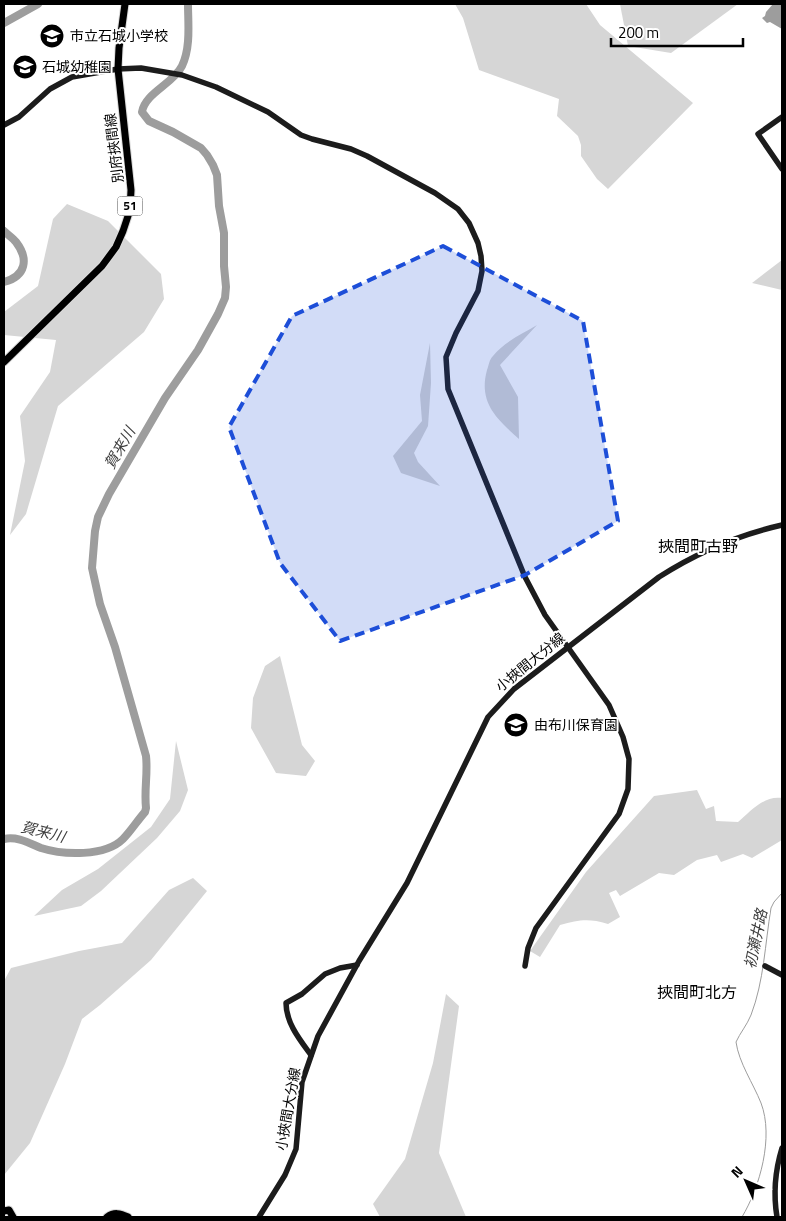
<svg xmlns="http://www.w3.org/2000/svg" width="786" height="1221" font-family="'Titillium Web','Noto Sans JP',sans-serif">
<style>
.green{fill:#d6d6d6}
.water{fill:#9d9d9d}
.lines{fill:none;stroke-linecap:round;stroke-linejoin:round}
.stream{stroke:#9d9d9d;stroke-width:1}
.river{stroke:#9d9d9d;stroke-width:8}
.primary-casing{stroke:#dbdbdb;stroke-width:9}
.secondary{stroke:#1c1c1c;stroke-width:5.5}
.primary{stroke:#000;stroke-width:7}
.marked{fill:#1d4ed8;fill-opacity:0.2;stroke:#1d4ed8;stroke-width:4;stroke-dasharray:10 6;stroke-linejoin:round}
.labels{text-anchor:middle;stroke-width:4;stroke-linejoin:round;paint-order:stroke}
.shield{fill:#fff;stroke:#4c4c4c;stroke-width:1}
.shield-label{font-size:12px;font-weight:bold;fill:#000}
.poi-label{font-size:14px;fill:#000;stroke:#fff;text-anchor:start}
.street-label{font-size:14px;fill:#000;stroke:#fff}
.water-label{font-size:15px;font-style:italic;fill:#3e3e3e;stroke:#fff}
.quarter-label{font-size:16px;fill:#000;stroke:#fff}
</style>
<rect width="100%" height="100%" fill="#fff"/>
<g class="green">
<path d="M455,4h131l14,21 93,78 -85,86 -11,-10 -16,-23v-11l-3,-9 -21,-20 2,-17 -80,-29 -16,-52z"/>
<path d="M620,4h118l-67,49 -43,-7z"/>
<path d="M67,204l41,17 53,53 3,25 -20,33 -86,74 -32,108 -16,21 15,-74 -5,-45 30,-44 6,-32 -52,-5v-23l34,-26 15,-67z"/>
<path d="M782,260v30l-30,-7z"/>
<path d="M537,325l-37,40 18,32 1,42c-22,-20 -41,-36 -32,-69 2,-5 2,-10 6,-14 11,-14 29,-22 44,-31z"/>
<path d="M430,343l1,40 -3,43 -14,27 4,9 22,24 -39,-13 -8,-17 29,-35 -2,-26z"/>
<path d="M280,656l22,89 13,16 -9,15 -30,-3 -25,-45 2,-30 12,-32z"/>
<path d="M176,741l12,49 -8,21 -23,27 -56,53 -20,15 -47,10 28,-26 36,-21 53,-42 19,-28z"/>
<path d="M697,790l9,19 8,-3 2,15 22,1c12,-10 26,-27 44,-24v42l-30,18 -9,-4 -22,8 -4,-7 -20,5 -23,15 -15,-2 -39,23 -4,-6 -7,3 11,24 -12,7c-20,-6 -29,-4 -48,1l-20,32 -10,-6 56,-79 68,-76z"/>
<path d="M193,878l14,13 -56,69 -51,45 -18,14 -17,45 -35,79 -26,32v-194l7,-13 68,-17 43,-8 47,-53z"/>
<path d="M446,994l13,12 -20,147 27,64h-86l-7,-13 32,-45 28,-96z"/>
</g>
<path class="water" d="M773,4h9v25l-12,-7 -3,1 -5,-5 3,-2 1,-4z"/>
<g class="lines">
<path class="stream" d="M742,1217c18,-30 32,-80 19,-114 -8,-20 -22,-40 -25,-61 4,-9 11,-17 15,-27 13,-34 14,-71 20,-107l3,-6 8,-9"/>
<g class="river">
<path d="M4,23l34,-19"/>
<path d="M4,231c4,4 9,7 12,11 13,17 10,34 -12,40"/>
<path d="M4,839c13,-3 25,4 37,9 22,7 64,9 82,-9 8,-8 14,-18 22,-27l1,-4c-2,-18 2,-35 0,-52l-31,-109 -15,-43 -8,-36 3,-37 3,-14 11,-23 56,-96 33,-48 20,-36 7,-16 1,-11 -2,-21v-33l-5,-27 -2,-31 -4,-10 -6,-10 -6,-7 -28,-16 -24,-11 -7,-9c3,-19 31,-28 40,-46 9,-19 6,-43 6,-62"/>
</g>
<defs>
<g id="primary">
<path d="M4,362l98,-96 14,-19 7,-16 7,-21 1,-20 -13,-121 1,-21 6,-44"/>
<path d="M4,1211l5,-1 4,7"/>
<path d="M107,1217c7,-5 13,-4 21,0"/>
</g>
</defs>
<use href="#primary" class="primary-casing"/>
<g class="secondary">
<path d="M782,117l-24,17 24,35"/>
<path d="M4,125l15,-8 31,-28 22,-12 46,-8 23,-1 41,7 34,12 52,25 33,23 11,4 39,10 16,7 68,37 23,16 11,14 9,20 3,13 1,15 -4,20 -22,42 -10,24 2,32 77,188 20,38 64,90 14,32 6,22 -1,30 -9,25 -83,114 -8,20 -3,18"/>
<path d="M765,966l17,9"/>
<path d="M311,1055c-11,-15 -25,-32 -25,-52l16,-9 23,-20 15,-6 17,-3"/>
<path d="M259,1217l26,-42 11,-26 6,-67 16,-46 41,-75 48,-78 81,-166 26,-28 145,-112c39,-25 79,-42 123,-52"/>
<path d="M777,1217c-4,-24 -2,-46 5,-69"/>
</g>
<use href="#primary" class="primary"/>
</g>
<path class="marked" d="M443,246l140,75 35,200 -93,54 -185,66 -60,-78 -51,-136 63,-111z"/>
<defs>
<symbol id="school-disc" viewBox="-11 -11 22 22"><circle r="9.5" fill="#000" stroke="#fff"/><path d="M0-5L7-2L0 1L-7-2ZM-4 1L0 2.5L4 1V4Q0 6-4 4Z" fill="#fff"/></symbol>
</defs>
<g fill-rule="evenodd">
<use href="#school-disc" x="38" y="22" width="28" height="28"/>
<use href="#school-disc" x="11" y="53" width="28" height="28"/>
<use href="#school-disc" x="502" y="711" width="28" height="28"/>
</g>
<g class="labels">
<rect class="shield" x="117.5" y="196.5" width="25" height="19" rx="4"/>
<g class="shield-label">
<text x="130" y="210">51</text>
</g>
<g class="poi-label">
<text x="70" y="41">市立石城小学校</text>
<text x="42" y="72">石城幼稚園</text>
<text x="534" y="730">由布川保育園</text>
</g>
<g class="street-label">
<text transform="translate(114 148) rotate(-97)" y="5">別府挾間線</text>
<text transform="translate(530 662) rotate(-39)" y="5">小挾間大分線</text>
<text transform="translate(288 1109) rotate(-80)" y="5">小挾間大分線</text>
</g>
<g class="water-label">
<text transform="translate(120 448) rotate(-60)" y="5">賀来川</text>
<text transform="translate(43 832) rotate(14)" y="5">賀来川</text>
<text transform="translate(756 939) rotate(-78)" y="5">初瀬井路</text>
</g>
<g class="quarter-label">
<text x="698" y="552">挾間町古野</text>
<text x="697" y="998">挾間町北方</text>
</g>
</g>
<rect width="786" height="1221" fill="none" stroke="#000000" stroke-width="10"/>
<g transform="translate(746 1181) rotate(315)" stroke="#ffffff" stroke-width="4" paint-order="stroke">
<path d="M0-4L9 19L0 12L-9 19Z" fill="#000000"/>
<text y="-8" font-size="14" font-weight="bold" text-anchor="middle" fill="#000000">N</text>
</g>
<path d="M611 38v8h132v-8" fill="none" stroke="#000000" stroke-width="2.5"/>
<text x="618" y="38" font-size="15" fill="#000000" stroke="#ffffff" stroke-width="4" paint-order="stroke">200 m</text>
</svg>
